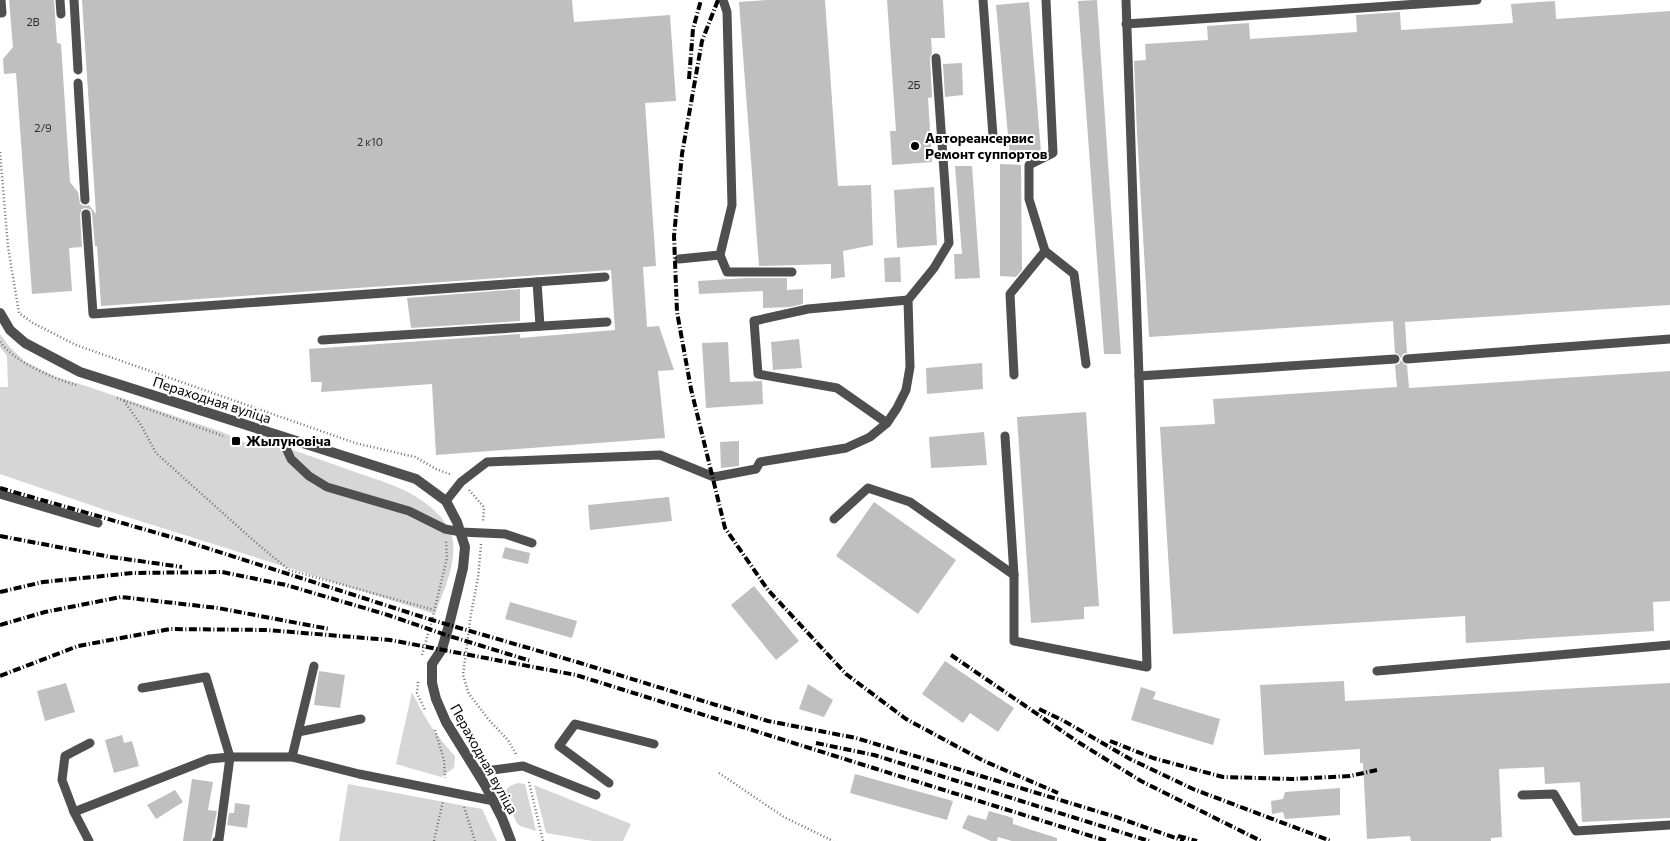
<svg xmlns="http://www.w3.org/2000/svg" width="1670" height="841" font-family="Commissioner,sans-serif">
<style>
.green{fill:#d6d6d6}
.building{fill:#bfbfbf}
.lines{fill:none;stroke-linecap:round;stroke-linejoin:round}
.path{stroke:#717171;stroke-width:2.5;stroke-dasharray:1 2.5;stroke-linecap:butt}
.service{stroke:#4f4f4f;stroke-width:9}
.tertiary{stroke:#4f4f4f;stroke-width:10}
.rail{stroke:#000;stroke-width:4;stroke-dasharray:8 2.5 1 2.5;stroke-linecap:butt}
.poi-dot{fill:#000;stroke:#fff;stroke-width:2}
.labels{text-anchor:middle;stroke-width:4;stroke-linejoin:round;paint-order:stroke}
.number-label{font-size:11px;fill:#303030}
.poi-label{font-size:14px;font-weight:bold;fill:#000;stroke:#fff;text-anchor:start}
.street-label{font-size:14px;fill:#000;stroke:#fff}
</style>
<rect width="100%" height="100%" fill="#fff"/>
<g class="green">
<path d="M0,334l9,12 15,15 32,16 30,9 136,46 24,11 18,-3c32,11 63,22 94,33 20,7 42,13 60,25 14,9 32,24 35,43 3,25 -10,51 -18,73l-330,-104 -105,-36v-87h8l-1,-31 -7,-9z"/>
<path d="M412,692c13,27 23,42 43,64l-1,12 -13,9 -45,-13z"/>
<path d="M518,783l7,1 11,47 -16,-5 -4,-4 -11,-31 5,-5z"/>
<path d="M348,784l134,25 15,32h-158z"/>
<path d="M534,785l97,39 -8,17h-30l-47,-8z"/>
</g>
<g class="building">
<path d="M9,0h45l3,43 4,1 9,138 8,10 2,12 5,2 4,-1 7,9 -14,-214h490l2,22 96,-7 6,86 -31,2 11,163 -13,1 4,60 12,-1 15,44 -16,1 7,67 -229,17 -4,-71 -111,8 1,-10h-11l-2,-33 211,-15v4l95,-8 -4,-60 -510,36 -4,-60h-2l-3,-32 -1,-4 -5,-2 -4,1 -2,5 2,33 -13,1 3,43 -40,3 -16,-221 -12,1 -1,-15 10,-12z"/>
<path d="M767,0h58l13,186 33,-1 2,60 -30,6 2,26 -14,2v-15l-72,2 -20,-264z"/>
<path d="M887,0h56l2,38h-14l1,15 -2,5 2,39 -4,1 4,64 -40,3 -2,-34h6z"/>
<path d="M1097,0l24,354h-17l-26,-353z"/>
<path d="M1555,1l1,18 114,-8v294l-265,17 2,31 -4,1 -2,4 -3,-4 -3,-1 -2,-32 -244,16 -12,-203 -3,-73 12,-1 -1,-16 63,-4 -1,-14 42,-3 1,16 107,-7 -1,-17 44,-3 1,18 112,-7 -2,-19z"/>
<path d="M1029,2l12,150 -5,3 -26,2 -14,-152z"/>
<path d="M962,63l1,32 -18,2 -2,-33z"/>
<path d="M1000,164l21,1 1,105 -6,7 -16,-1z"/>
<path d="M955,166h17l8,112 -25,1 -1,-25h8z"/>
<path d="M934,187l3,58 -40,3 -3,-58z"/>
<path d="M900,257l1,25h-16l-1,-24z"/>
<path d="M746,278h41v12l16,-1v15l-13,3 -27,1v-17l-64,3 -1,-13z"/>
<path d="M520,289v32l-109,7 -4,-30z"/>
<path d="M799,339l3,29 -29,2 -2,-28z"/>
<path d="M728,342l2,40 32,-1 1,23 -57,4 -4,-65z"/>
<path d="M1401,360l3,4 3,1 2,23 261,-17v230l-17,1 1,29 -188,12 -1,-27 -292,18 -13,-207 55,-3 -2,-25 184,-12 -2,-22 4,-1z"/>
<path d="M982,363l1,26 -56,5 -1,-26z"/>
<path d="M1086,412l13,194 -15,1v12l-53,4 -14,-206z"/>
<path d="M984,432l3,33 -56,3 -2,-31z"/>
<path d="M739,441v25l-18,2 -1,-26z"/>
<path d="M669,497l3,24 -82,9 -2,-25z"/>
<path d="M874,502l82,58 -38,54 -82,-58z"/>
<path d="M505,547l25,6 -2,11 -26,-6z"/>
<path d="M754,586l45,55 -23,19 -45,-55z"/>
<path d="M510,602l67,19 -5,17 -67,-19z"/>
<path d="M945,661l69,47 -16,24 -28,-19 -7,10 -41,-29z"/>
<path d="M319,671l26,4 -5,33 -26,-3z"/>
<path d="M1344,681l1,20 325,-18v135l-88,4 -2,-40 -35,2 -1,-17 -45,2 3,68 -11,1v3h-80l-1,-5 -43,3 -4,-76h-3v-14l-96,6 -4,-70z"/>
<path d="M66,683l9,29 -30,9 -8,-30z"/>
<path d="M808,684l25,16 -9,17 -25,-8z"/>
<path d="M1141,687l15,5 -3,7 67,20 -7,26 -82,-25z"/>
<path d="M122,735l2,8 8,-2 7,25 -25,7 -9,-33z"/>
<path d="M855,774l98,27 -6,19 -97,-27z"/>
<path d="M192,779l21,3 -5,28 9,1 -6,30h-28z"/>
<path d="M1340,788v27l-55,4 -2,-7 -11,2 -1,-13 12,-2 2,-7z"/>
<path d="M175,790l8,12 -27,17 -9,-14z"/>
<path d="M235,803l15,2 -3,23 -20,-3 2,-12h5z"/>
<path d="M989,811l24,7v6l44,14v3h-45l-14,-4 -1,4h-6l-29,-13 6,-13 18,5z"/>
</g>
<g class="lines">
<g class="path">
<path d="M0,152l8,95 11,66 14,10 43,22 279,98 60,14 21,12 16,6"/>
<path d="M0,342c15,20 52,36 76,43"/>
<path d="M117,398l106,38"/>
<path d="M124,401l17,24 15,28 98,88 35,29 145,40"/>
<path d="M469,490l15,17 -1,14"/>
<path d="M481,544l-3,34 -7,36 -8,61 6,19 20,26 19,20 8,14"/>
<path d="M422,655l10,-35 15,-62 -1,-17"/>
<path d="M418,682l-1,11 8,17"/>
<path d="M435,730l9,30 1,18"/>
<path d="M719,773l65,44 49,24"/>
<path d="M529,782l14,59"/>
<path d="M464,807l11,34"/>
<path d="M434,841l9,-40"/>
</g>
<g class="service">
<path d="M60,0l1,14"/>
<path d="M74,0l4,70"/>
<path d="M723,0l4,12 5,193 -12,50 7,17h65"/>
<path d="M983,0l10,136"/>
<path d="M0,13h2l-1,-13"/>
<path d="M1126,24l351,-24"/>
<path d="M78,83l7,117"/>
<path d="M86,214l7,100 512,-37"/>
<path d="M1045,251l29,23 12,90"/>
<path d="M679,259l41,-4"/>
<path d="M537,282l3,44"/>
<path d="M322,340l285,-18"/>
<path d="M1407,359l263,-20"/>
<path d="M1014,375l-4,-81 35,-43 -16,-52v-34l24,-12 -7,-153"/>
<path d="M1139,376l256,-17"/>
<path d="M887,423l-50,-35 -79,-14 -4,-53 54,-12 100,-9"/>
<path d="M1005,436l9,139"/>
<path d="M281,437l10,22 18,17 18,11 82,24 36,18 16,3 44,2 27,9"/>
<path d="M0,494l98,29"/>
<path d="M446,501l15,-19 26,-20 173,-7 54,22 42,-8 4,-7 86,-14 24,-11 17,-14 10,-15 9,-18 4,-23 -2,-67 26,-32 15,-25 -13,-185"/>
<path d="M834,519l34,-31 42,14 104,73v66l133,26 -8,-291 -13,-376"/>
<path d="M1377,671l293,-26"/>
<path d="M142,688l64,-11 24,80 -11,83 -2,1"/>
<path d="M298,732l63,-13"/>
<path d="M90,743l-25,13 -3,24 12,32 135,-53 21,-2h62l67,17 135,27"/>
<path d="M292,757l22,-91"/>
<path d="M477,772l46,-6 73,29"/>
<path d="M609,783l-50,-37 16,-22 79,20"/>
<path d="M1522,795l32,-1 22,37 94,-6"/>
<path d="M74,812l15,29"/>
</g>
<path class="tertiary" d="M0,313l10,17 15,13 55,29 336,107 30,22 11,21 8,25 -2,21 -14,57 -7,24 -10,15v19l4,16 10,23 39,63 17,33 9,23"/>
<g class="rail">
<path d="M718,0l-16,41 -20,113 -8,82 3,76 14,77 34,139 43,62 78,84 60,45 78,42 74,32"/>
<path d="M689,79l4,-50 8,-29"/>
<path d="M0,488l185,53 247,79 145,42 191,59 88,17 260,79 68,24"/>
<path d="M0,536l111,21 71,10"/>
<path d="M0,592l43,-10 90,-9 89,-1 64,13 102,30 58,20 85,26"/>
<path d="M0,625l45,-13 76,-15 97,11 111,21"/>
<path d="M951,655l127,87 63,39 120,60"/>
<path d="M0,676l78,-30 92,-17 97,1 123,10 186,35 531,166"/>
<path d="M1039,709l25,12 66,38 63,30 138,52"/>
<path d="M1110,741l43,17 70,19 69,2 58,-3 27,-6"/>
<path d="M816,743l58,12 275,86"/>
<path d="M1178,836l19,5"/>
</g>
</g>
<g class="poi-dot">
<circle cx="915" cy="146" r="5"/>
<rect x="231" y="436" width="10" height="10" rx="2.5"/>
</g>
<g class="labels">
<g class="number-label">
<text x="33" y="26">2В</text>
<text x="914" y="89">2Б</text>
<text x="43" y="132">2/9</text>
<text x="370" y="146">2 к10</text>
</g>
<g class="poi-label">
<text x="925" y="143">Автореансервис<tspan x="925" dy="16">Ремонт суппортов</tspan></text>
<text x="246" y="446">Жылуновіча</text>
</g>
<g class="street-label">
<text transform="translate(212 400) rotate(18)" y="5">Пераходная вуліца</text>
<text transform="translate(484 759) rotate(61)" y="5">Пераходная вуліца</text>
</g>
</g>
</svg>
